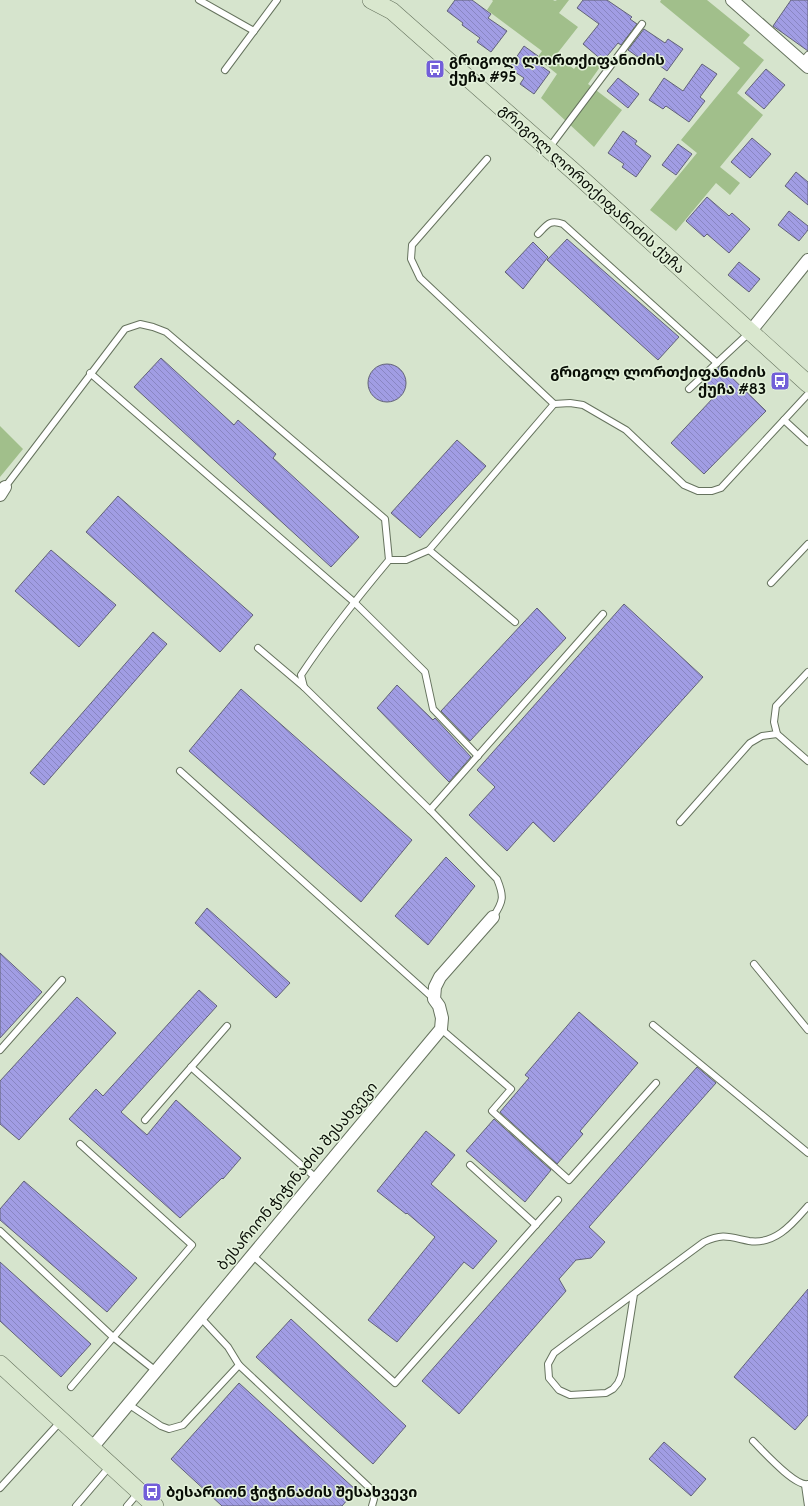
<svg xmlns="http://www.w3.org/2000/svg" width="808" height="1506" font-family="Cabin,'Noto Sans Georgian',sans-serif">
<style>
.garden{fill:#a1bf8b}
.building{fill:url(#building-back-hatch);stroke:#626278}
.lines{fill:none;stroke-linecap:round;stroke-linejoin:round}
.lane-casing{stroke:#66735e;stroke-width:8}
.street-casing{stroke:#66735e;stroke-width:14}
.secondary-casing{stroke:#66735e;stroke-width:18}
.lane{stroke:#fff;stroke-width:6}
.street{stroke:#fff;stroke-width:12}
.secondary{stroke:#d9e7ce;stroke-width:17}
.labels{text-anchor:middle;stroke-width:3;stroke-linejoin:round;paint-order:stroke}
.poi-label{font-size:15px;font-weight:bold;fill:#090e06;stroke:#e3f1da;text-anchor:start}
.street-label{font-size:15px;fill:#090e06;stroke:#e3f1da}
</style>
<defs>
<pattern id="building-back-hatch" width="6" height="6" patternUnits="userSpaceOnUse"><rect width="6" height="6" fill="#a19de4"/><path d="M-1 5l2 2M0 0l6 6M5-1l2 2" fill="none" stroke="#8986c2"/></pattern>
</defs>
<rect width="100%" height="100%" fill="#d6e4cd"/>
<g class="garden">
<path d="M492,0h61l2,1 2,-1h12l-10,13 19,14 -22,28 18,14 10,-13 16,11 -12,17 34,26 -28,37 -53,-49 16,-24 -20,-16 5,-7 -55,-41 6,-9z"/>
<path d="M661,0h46l43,35 -7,8 21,17 -27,33 26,22 -43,52 20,16 -10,12 -14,-12 -40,48 -26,-21 47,-57 -16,-13 59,-72 -80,-66z"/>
<path d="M0,426l23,23 -23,28z"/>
</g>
<g class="building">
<path d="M455,0h17l19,14 -3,4 19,13 -16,21 -14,-10 3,-4 -18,-13 1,-2 -16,-12z"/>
<path d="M583,0h24l25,17 -2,2 7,5 -16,21 -3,-2 -15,18 -20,-17 16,-20 -22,-16z"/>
<path d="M791,0h17v51l-35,-25z"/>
<path d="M644,29l21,14 3,-4 15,10 -16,22 -19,-14 -3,5 -17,-12z"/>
<path d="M524,46l14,10 -4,5 16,11 -16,22 -14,-10 4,-6 -15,-10z"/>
<path d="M702,64l15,10 -17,23 5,4 -16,21 -23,-16 -3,3 -14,-9 15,-22 19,13z"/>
<path d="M766,69l19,16 -21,24 -19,-16z"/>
<path d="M618,78l21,16 -11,14 -21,-17z"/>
<path d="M623,131l14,10 -2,3 16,12 -15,21 -14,-10 2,-3 -16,-11z"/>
<path d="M752,138l19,16 -21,24 -19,-16z"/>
<path d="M678,144l14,10 -16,21 -14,-10z"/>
<path d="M796,172l12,10v23l-23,-19z"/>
<path d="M707,197l22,19 3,-3 18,16 -21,24 -22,-19 -3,3 -18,-16z"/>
<path d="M789,211l19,15v4l-9,11 -21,-16z"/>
<path d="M567,239l112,98 -21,23 -111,-100z"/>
<path d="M533,242l15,15 -25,32 -18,-17z"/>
<path d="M739,262l21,17 -11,13 -21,-17z"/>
<path d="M161,358l73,67 4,-5 38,34 -3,4 86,79 -28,30 -197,-180z"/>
<circle cx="387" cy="383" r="19"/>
<path d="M720,366l46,45 -62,63 -33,-31 43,-46 -11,-11z"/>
<path d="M457,440l29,26 -66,72 -29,-25z"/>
<path d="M118,496l135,119 -33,37 -134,-120z"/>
<path d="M51,550l65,55 -37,42 -64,-56z"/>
<path d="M624,604l79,73 -149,165 -21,-20 -26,29 -38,-36 26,-28 -18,-17z"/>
<path d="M537,608l29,30 -96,103 -29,-30z"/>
<path d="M153,632l14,12 -123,141 -14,-12z"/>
<path d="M397,685l36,35 2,-2 36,39 -22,25 -72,-74z"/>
<path d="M241,689l171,151 -51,62 -172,-151z"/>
<path d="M446,857l29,29 -47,59 -33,-29z"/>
<path d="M207,908l83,75 -14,15 -81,-75z"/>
<path d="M0,953l42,39 -42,46z"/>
<path d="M199,990l18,16 -96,106 26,23 29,-35 65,58 -18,21 -1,-1 -42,40 -111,-99 27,-30 7,7z"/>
<path d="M77,997l39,36 -97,107 -19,-16v-43z"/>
<path d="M579,1012l59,51 -58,68 3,3 -26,30 -57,-52 29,-34 -4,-3z"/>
<path d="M697,1067l19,16 -127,144 16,15 -14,16 -15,2 -17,19 7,12 -107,123 -37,-33z"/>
<path d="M494,1119l57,51 -26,32 -59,-51z"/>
<path d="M426,1131l29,24 -24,29 66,57 -24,28 -9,-7 -67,80 -29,-22 67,-83 -28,-24 -1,1 -29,-23z"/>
<path d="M24,1181l113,97 -30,34 -107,-92v-11z"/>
<path d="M0,1262l91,82 -30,33 -61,-56z"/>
<path d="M808,1289v126l-13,15 -61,-53z"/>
<path d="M291,1319l115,107 -33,38 -117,-107z"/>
<path d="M239,1383l117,107 -14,16h-120l-51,-47z"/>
<path d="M664,1442l42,37 -15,17 -42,-37z"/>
</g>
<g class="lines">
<defs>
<g id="lane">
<path d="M199,0l55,31"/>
<path d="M802,62l6,-7"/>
<path d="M225,70l52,-70"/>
<path d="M549,148l93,-124"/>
<path d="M538,234c9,-9 11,-15 25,-10l154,139"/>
<path d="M90,373l264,229 71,70 8,37 45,47"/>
<path d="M689,389l60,-56"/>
<path d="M554,404l16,-1 13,2 43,25 58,55 14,6h14l9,-3 87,-94"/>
<path d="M784,420l24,22"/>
<path d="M5,487l120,-158 15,-5 13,3 13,5 219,187 4,41c-31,37 -61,74 -88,115l3,12 126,123 67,69c7,17 7,22 -4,38"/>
<path d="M429,550l86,72"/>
<path d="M389,560h17l23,-10 125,-146 -134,-126 -9,-19 1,-14 75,-86"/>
<path d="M771,583l37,-39"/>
<path d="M258,648l46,39"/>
<path d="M808,672l-32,34 -2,16 3,12 31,27"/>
<path d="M180,771l253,227"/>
<path d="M430,810l173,-196"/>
<path d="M680,822l70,-79 12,-7 15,-2"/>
<path d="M754,964l54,66"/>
<path d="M653,1025l155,128"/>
<path d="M441,1029l70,60 -19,22 77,69 87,-97"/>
<path d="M0,1050l62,-70"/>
<path d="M191,1067l125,111"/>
<path d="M145,1120l82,-94"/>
<path d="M470,1165l66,60"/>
<path d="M0,1231l113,106 43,34"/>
<path d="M252,1255l143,128 163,-183"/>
<path d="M634,1294l-13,82 -3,7 -5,6 -7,4 -36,2 -11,-5 -10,-12 -1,-14 6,-11 16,-12 134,-99c19,-9 25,-5 45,-1 27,4 44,-18 59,-35"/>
<path d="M200,1317l28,30 11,18"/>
<path d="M71,1387l121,-142 -112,-101"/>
<path d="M128,1404l33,22 8,3 14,-4 56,-60 134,126 1,8 -2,7"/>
<path d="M753,1441c10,10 42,46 55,43"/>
<path d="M805,1485l3,21"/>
<path d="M0,1488l61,-67"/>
<path d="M76,1506l34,-40"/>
<path d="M127,1506l11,-13"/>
</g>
<g id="street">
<path d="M732,0l76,67"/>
<path d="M750,332l58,-72"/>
<path d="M0,495l5,-8"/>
<path d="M91,1449l350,-420 1,-11 -3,-12 -5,-7 1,-12 5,-10 53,-60"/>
</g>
<g id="secondary">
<path d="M371,0l21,11 180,159 236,214"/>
<path d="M0,1364l155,142"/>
</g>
</defs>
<use href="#lane" class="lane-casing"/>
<use href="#street" class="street-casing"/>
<use href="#secondary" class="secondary-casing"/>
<use href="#lane" class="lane"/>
<use href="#street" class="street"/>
<use href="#secondary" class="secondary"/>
</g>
<defs>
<symbol id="bus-square" viewBox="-11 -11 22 22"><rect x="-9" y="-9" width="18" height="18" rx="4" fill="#725ed9" stroke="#e3f1da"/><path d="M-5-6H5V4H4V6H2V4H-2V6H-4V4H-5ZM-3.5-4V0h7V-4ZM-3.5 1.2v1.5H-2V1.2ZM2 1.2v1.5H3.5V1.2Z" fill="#fff"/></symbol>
</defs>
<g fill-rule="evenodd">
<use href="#bus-square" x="424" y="58" width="22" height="22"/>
<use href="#bus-square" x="769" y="370" width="22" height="22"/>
<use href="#bus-square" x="141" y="1481" width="22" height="22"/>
</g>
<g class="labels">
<g class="poi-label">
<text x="449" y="65">გრიგოლ ლორთქიფანიძის<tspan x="449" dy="17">ქუჩა #95</tspan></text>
<text x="766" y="377" text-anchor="end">გრიგოლ ლორთქიფანიძის<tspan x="766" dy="17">ქუჩა #83</tspan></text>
<text x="166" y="1497">ბესარიონ ჭიჭინაძის შესახვევი</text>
</g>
<g class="street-label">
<text transform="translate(592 189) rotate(42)" y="5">გრიგოლ ლორთქიფანიძის ქუჩა</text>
<text transform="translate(297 1176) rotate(-50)" y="5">ბესარიონ ჭიჭინაძის შესახვევი</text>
</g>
</g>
</svg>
